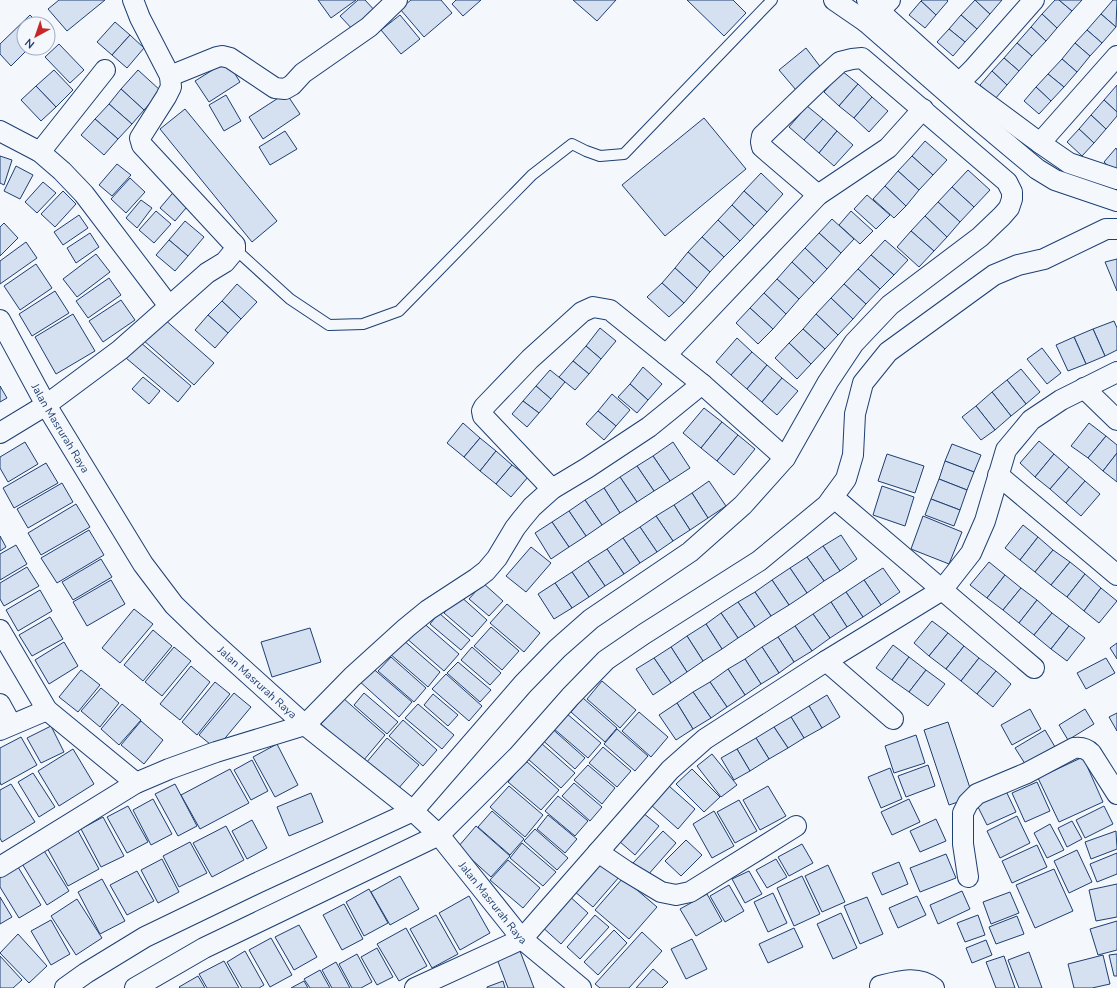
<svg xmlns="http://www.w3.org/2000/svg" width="1117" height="988" font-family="'Nunito Sans',sans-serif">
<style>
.building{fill:#d5e0f0;stroke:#1d3f73}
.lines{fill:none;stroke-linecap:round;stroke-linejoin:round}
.lane-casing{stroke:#1d3f73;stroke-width:12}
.street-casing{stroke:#1d3f73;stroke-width:22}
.lane{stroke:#f4f7fb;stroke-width:10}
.street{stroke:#f4f7fb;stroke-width:20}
.labels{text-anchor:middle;stroke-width:3;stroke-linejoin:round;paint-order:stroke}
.street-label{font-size:11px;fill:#1d3f73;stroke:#f4f7fb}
</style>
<rect width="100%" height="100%" fill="#f4f7fb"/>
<g class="building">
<path d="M59,0h46l-38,31 -19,-22z"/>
<path d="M318,0h38l-25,18z"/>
<path d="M358,0h7l12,13 -22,19 -15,-16z"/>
<path d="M411,0h30l11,13 -28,24 -24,-28z"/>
<path d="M456,0h25l-18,16 -11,-12z"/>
<path d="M573,0h43l-19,21z"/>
<path d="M687,0h46l13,13 -22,23z"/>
<path d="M922,0h25l1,1 -12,14 -15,-14z"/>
<path d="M975,0l15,14 -13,15 -16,-14z"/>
<path d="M975,0h27l-12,14z"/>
<path d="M1055,0h4l13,11 -15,17 -15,-14z"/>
<path d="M1059,0h23l-10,11z"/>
<path d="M1113,0h4l-1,27 -15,-13z"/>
<path d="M921,1l15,14 -11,13 -16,-13z"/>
<path d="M1042,14l15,14 -11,13 -15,-14z"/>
<path d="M1101,14l15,13 -14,16 -15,-13z"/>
<path d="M30,15l9,9h-15v24h5l-18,18 -11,-12v-10z"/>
<path d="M400,15l20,24 -19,15 -20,-24z"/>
<path d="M961,15l16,14 -12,13 -16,-13z"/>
<path d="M115,22l15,13 -18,20 -15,-13z"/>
<path d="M1031,27l15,14 -14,15 -15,-13z"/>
<path d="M949,29l16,13 -12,14 -16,-14z"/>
<path d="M1087,30l15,13 -12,13 -15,-13z"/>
<path d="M130,35l14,13 -17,20 -15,-13z"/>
<path d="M1017,43l15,13 -13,15 -15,-13z"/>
<path d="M1075,43l15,13 -13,16 -15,-13z"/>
<path d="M59,44l25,26 -14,13 -25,-26z"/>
<path d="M806,48l16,21 -26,21 -17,-20z"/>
<path d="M1004,58l15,13 -12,14 -15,-14z"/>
<path d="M1062,59l15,13 -13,15 -16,-13z"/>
<path d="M227,61l13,21 -31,20 -14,-21z"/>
<path d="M54,70l19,20 -17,17 -20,-21z"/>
<path d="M138,70l23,21 -17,19 -23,-21z"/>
<path d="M842,71l16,13 -19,22 -15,-14z"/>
<path d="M992,71l15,14 -12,14 -15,-14z"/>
<path d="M1048,74l16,13 -13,14 -15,-14z"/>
<path d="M858,84l14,13 -18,21 -15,-12z"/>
<path d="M1117,85v27l-13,-12z"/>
<path d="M36,86l20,21 -15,14 -20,-21z"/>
<path d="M1036,87l15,14 -12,13 -15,-13z"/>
<path d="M121,89l23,21 -12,14 -23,-20z"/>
<path d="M286,93l14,21 -37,25 -14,-22z"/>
<path d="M226,95l15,26 -17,10 -15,-26z"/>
<path d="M872,97l16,14 -19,21 -15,-14z"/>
<path d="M1104,100l13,12v4l-11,13 -15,-14z"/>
<path d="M109,104l23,20 -14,15 -23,-20z"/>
<path d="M807,106l16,13 -19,21 -15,-13z"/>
<path d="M185,109l92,112 -25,21 -92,-113z"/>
<path d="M1091,115l15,14 -12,14 -15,-14z"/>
<path d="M704,118l42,51 -81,67 -43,-51z"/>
<path d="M95,119l23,20 -14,16 -23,-20z"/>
<path d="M823,119l14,12 -18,22 -15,-13z"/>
<path d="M1079,129l15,14 -12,13 -15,-14z"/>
<path d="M285,131l12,18 -27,16 -11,-18z"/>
<path d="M837,131l16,14 -19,21 -15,-13z"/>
<path d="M925,141l22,19 -14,15 -21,-19z"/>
<path d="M1116,148l1,2v24l-13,-12z"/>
<path d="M0,156l12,4 -8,25 -4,-2z"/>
<path d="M912,156l21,19 -14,15 -21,-19z"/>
<path d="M117,164l14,11 -19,21 -13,-11z"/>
<path d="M16,166l17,9 -13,24 -16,-8z"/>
<path d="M968,170l22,20 -16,17 -22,-20z"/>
<path d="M898,171l21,19 -13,16 -21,-20z"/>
<path d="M761,173l22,21 -16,18 -23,-21z"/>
<path d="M130,178l15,14 -19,21 -15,-14z"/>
<path d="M43,182l13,11 -19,20 -12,-11z"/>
<path d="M885,186l21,20 -12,12 -21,-19z"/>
<path d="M952,187l22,20 -14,15 -22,-20z"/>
<path d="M177,188l15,13 -17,20 -15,-13z"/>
<path d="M63,191l13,13 -21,23 -14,-13z"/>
<path d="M744,191l23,21 -13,14 -22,-21z"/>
<path d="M867,195l23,20 -14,14 -22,-20z"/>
<path d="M141,200l11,8 -15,20 -11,-10z"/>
<path d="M938,202l22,20 -13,15 -22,-21z"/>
<path d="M732,205l22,21 -14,15 -22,-21z"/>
<path d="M156,211l15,13 -17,19 -15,-13z"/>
<path d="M851,211l22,20 -13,13 -21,-19z"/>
<path d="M79,215l9,13 -25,17 -9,-13z"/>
<path d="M925,216l22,21 -13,14 -23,-20z"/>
<path d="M832,219l22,20 -13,14 -22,-20z"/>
<path d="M718,220l22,21 -16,16 -22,-20z"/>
<path d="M185,221l19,16 -16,19 -19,-16z"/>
<path d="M4,223l14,15 -18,18v-29z"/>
<path d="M911,231l23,20 -15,16 -22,-20z"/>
<path d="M90,233l9,14 -23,16 -9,-15z"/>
<path d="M819,233l22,20 -14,16 -22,-21z"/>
<path d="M702,237l22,20 -14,15 -22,-20z"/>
<path d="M169,240l19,16 -13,15 -19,-16z"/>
<path d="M885,240l23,20 -14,15 -23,-20z"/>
<path d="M26,242l11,16 -37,26v-23z"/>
<path d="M805,248l22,21 -13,14 -22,-21z"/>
<path d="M688,252l22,20 -13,16 -22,-20z"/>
<path d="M96,254l14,18 -33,25 -14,-18z"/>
<path d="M871,255l23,20 -14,14 -22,-20z"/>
<path d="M1117,259v32l-12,-29z"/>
<path d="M792,262l22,21 -15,16 -22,-20z"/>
<path d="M36,264l16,24 -32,22 -16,-24z"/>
<path d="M675,268l22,20 -13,15 -22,-20z"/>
<path d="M858,269l22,20 -14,15 -22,-20z"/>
<path d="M109,278l12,17 -33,23 -12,-17z"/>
<path d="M777,279l22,20 -13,15 -22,-21z"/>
<path d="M662,283l22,20 -15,14 -22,-20z"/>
<path d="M237,284l20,18 -16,17 -19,-18z"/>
<path d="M844,284l22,20 -13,15 -22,-21z"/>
<path d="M55,291l14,22 -37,23 -13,-22z"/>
<path d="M764,293l22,21 -13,15 -23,-21z"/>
<path d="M831,298l22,21 -15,16 -22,-21z"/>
<path d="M121,300l14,20 -32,22 -14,-21z"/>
<path d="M222,301l19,18 -13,14 -20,-18z"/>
<path d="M750,308l23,21 -15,15 -22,-21z"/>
<path d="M73,314l22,37 -39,23 -21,-37z"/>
<path d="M816,314l22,21 -13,14 -22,-20z"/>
<path d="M208,315l20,18 -13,15 -20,-18z"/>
<path d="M163,318l51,45 -20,22 -51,-45z"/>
<path d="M1114,321l3,7v22l-12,6 -12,-27z"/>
<path d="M600,328l16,13 -15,18 -15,-13z"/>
<path d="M803,329l22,20 -14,15 -22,-21z"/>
<path d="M1093,329l12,27 -19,8 -12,-27z"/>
<path d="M1074,337l12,27 -18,7 -12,-26z"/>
<path d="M737,338l15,14 -21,23 -15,-13z"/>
<path d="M140,342l51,44 -13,16 -52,-44z"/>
<path d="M789,343l22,21 -14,15 -22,-21z"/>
<path d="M586,346l15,13 -12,15 -16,-13z"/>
<path d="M1042,348l19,25 -14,11 -20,-25z"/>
<path d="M752,352l15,13 -20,24 -16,-14z"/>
<path d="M573,361l16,13 -14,16 -16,-13z"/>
<path d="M767,365l15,13 -20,24 -15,-13z"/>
<path d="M643,367l19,17 -14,16 -18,-16z"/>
<path d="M1021,369l19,23 -14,12 -19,-24z"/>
<path d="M550,370l15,12 -14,17 -15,-13z"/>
<path d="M143,377l17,14 -11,13 -17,-15z"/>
<path d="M782,378l16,13 -21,24 -15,-13z"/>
<path d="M1007,380l19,24 -15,12 -19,-24z"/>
<path d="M630,384l18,16 -11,13 -19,-16z"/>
<path d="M0,386l7,12 -7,4z"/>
<path d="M536,386l15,13 -12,14 -16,-12z"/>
<path d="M992,392l19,24 -16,14 -19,-24z"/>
<path d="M612,394l18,16 -14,16 -18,-15z"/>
<path d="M523,401l16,12 -12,14 -15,-13z"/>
<path d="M976,406l19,24 -14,10 -19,-23z"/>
<path d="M704,408l18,14 -21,26 -18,-15z"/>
<path d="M598,411l18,15 -12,14 -18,-16z"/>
<path d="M722,422l16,13 -21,26 -16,-13z"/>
<path d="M463,423l17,15 -16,19 -17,-14z"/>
<path d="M1089,423l17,13 -18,22 -17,-12z"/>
<path d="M738,435l17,14 -21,26 -17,-14z"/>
<path d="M1106,436l11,9v8l-14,18 -15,-13z"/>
<path d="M480,438l16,13 -16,20 -16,-14z"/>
<path d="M1039,441l15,13 -19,23 -15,-14z"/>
<path d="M25,442l13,22 -30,18 -8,-14v-11z"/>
<path d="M673,442l17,26 -20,13 -17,-25z"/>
<path d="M952,444l29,11 -7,17 -29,-11z"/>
<path d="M496,451l16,14 -16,19 -16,-13z"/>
<path d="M1117,453v29l-14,-11z"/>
<path d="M887,454l37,12 -9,27 -37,-12z"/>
<path d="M1054,454l15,13 -19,22 -15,-12z"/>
<path d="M653,456l17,25 -16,10 -17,-25z"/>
<path d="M945,461l29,11 -7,18 -28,-11z"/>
<path d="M46,463l12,20 -44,25 -11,-20z"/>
<path d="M512,465l16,12 -17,20 -15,-13z"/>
<path d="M637,466l17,25 -17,11 -17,-25z"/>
<path d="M1069,467l16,14 -19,22 -16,-14z"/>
<path d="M620,477l17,25 -17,11 -16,-25z"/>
<path d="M939,479l28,11 -7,20 -29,-11z"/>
<path d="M709,481l17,25 -18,12 -16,-25z"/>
<path d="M1085,481l15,13 -19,22 -15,-13z"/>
<path d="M62,483l11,19 -45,26 -11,-19z"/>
<path d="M882,486l32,11 -9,29 -32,-11z"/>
<path d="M604,488l16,25 -18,12 -17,-25z"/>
<path d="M692,493l16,25 -18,12 -16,-25z"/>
<path d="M931,499l29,11 -6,16 -29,-11z"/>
<path d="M585,500l17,25 -16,11 -17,-25z"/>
<path d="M76,504l14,23 -49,28 -13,-22z"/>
<path d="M674,505l16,25 -17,11 -17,-25z"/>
<path d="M569,511l17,25 -17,11 -17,-25z"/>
<path d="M656,516l17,25 -16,11 -17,-25z"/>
<path d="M923,516l39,16 -13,32 -38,-15z"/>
<path d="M552,522l17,25 -18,12 -16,-26z"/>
<path d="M1023,525l15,12 -18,23 -15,-12z"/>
<path d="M640,527l17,25 -17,11 -17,-25z"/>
<path d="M89,530l15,25 -47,28 -16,-25z"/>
<path d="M841,535l16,24 -17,12 -17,-25z"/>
<path d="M0,536l6,11 -6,4z"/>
<path d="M1038,537l15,13 -18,22 -15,-12z"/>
<path d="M623,538l17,25 -16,11 -17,-25z"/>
<path d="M16,545l11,19 -27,16v-26z"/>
<path d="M823,546l17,25 -16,10 -17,-24z"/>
<path d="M531,547l20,16 -25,29 -20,-16z"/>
<path d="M607,549l17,25 -19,12 -17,-25z"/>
<path d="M1053,550l17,12 -19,23 -16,-13z"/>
<path d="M807,557l17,24 -17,12 -17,-25z"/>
<path d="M101,559l11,18 -39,23 -11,-18z"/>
<path d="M588,561l17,25 -16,11 -17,-25z"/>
<path d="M989,562l16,13 -18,23 -17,-13z"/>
<path d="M1070,562l15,12 -18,23 -16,-12z"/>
<path d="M27,567l12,19 -35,20 -4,-7v-16z"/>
<path d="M790,568l17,25 -18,12 -17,-25z"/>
<path d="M883,568l17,24 -19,13 -17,-25z"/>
<path d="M572,572l17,25 -17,11 -17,-25z"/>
<path d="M1085,574l16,14 -17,23 -17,-14z"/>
<path d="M1005,575l16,13 -18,22 -16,-12z"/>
<path d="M111,580l14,24 -38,22 -14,-24z"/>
<path d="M772,580l17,25 -18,11 -16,-24z"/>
<path d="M864,580l17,25 -18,12 -17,-25z"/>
<path d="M483,583l20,18 -14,15 -20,-17z"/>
<path d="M555,583l17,25 -18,11 -16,-25z"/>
<path d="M1021,588l16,12 -18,23 -16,-13z"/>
<path d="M1101,588l16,13 -18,22 -15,-12z"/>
<path d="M40,590l12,21 -34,20 -12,-21z"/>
<path d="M755,592l16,24 -16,11 -17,-25z"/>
<path d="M846,592l17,25 -16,10 -16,-25z"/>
<path d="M459,595l28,25 -15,17 -28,-24z"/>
<path d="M1037,600l15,13 -18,22 -15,-12z"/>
<path d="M738,602l17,25 -17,11 -17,-25z"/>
<path d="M831,602l16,25 -17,11 -17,-24z"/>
<path d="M507,604l33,29 -16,19 -34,-29z"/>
<path d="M134,609l19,15 -33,39 -18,-15z"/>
<path d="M439,613l31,27 -9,10 -31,-26z"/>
<path d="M721,613l17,25 -16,11 -16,-25z"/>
<path d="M1052,613l17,13 -18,23 -17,-14z"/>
<path d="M813,614l17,24 -18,13 -17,-25z"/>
<path d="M50,617l13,22 -31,17 -13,-21z"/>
<path d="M420,620l39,34 -15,17 -39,-34z"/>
<path d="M932,621l16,12 -19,23 -15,-13z"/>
<path d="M706,624l16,25 -19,12 -16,-25z"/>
<path d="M795,626l17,25 -18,11 -16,-25z"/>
<path d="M1069,626l16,12 -18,23 -16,-12z"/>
<path d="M491,627l28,24 -17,19 -28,-24z"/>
<path d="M310,628l11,34 -49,15 -11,-35z"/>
<path d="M153,630l19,16 -29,35 -19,-16z"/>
<path d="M948,633l16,13 -18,23 -17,-13z"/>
<path d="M687,636l16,25 -16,11 -16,-25z"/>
<path d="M778,637l16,25 -15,11 -17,-26z"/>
<path d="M402,639l38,33 -12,15 -39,-34z"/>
<path d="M64,642l14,24 -29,18 -14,-24z"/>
<path d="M1117,643v16l-7,-11z"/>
<path d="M893,645l16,12 -17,23 -16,-12z"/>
<path d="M964,646l15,12 -18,23 -15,-12z"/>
<path d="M174,647l17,14 -29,35 -17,-14z"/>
<path d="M472,647l29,26 -11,12 -29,-25z"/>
<path d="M671,647l16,25 -16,11 -17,-25z"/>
<path d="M762,647l17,26 -18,11 -16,-25z"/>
<path d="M391,657l35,31 -12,14 -36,-31z"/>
<path d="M909,657l17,13 -17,22 -17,-12z"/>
<path d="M654,658l17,25 -18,12 -17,-26z"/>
<path d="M979,658l17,13 -19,23 -16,-13z"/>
<path d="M1106,658l9,15 -29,16 -9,-16z"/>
<path d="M745,659l16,25 -16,11 -17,-26z"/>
<path d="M458,662l33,28 -11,12 -33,-29z"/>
<path d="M191,666l19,16 -30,38 -20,-16z"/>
<path d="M370,666l42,36 -13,15 -41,-37z"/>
<path d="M728,669l17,26 -18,12 -17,-25z"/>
<path d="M81,670l19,15 -22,27 -19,-15z"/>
<path d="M926,670l19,14 -17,22 -19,-14z"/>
<path d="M996,671l15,13 -18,23 -16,-13z"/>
<path d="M446,674l36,32 -13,15 -37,-32z"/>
<path d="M602,681l34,29 -16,18 -33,-29z"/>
<path d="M215,682l15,12 -33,41 -15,-13z"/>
<path d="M710,682l17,25 -16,11 -18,-26z"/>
<path d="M101,688l18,15 -19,24 -19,-16z"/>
<path d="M693,692l18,26 -18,11 -16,-26z"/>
<path d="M234,693l17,14 -35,42 -17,-14z"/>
<path d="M364,693l34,29 -11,12 -33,-29z"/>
<path d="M433,694l25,21 -10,11 -24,-21z"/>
<path d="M827,695l13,22 -18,11 -13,-22z"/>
<path d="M343,698l42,37 -22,26 -42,-37z"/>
<path d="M583,698l34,30 -12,14 -34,-30z"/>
<path d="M677,703l16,26 -17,11 -17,-25z"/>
<path d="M122,704l19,16 -22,25 -18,-16z"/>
<path d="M418,704l36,31 -12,14 -37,-31z"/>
<path d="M809,706l13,22 -18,10 -13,-21z"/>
<path d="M1030,709l11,20 -29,16 -11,-20z"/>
<path d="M1085,709l9,15 -26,16 -9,-15z"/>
<path d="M639,712l29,25 -17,20 -29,-26z"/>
<path d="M566,713l35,30 -13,15 -35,-30z"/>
<path d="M1117,713v18l-8,-14z"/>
<path d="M791,717l13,21 -16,10 -14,-21z"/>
<path d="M403,720l34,30 -14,16 -34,-30z"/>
<path d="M141,721l22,19 -19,24 -23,-19z"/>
<path d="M948,722l25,75 -24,8 -25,-75z"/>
<path d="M51,726l13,26 -23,11 -14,-25z"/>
<path d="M549,726l36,32 -10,11 -36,-32z"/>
<path d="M774,727l14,21 -19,11 -13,-21z"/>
<path d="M617,729l31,27 -13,15 -31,-27z"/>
<path d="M1045,730l13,22 -29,18 -14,-22z"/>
<path d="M916,735l9,28 -31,10 -9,-27z"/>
<path d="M21,737l16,28 -36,20 -1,-3v-34z"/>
<path d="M387,738l32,27 -22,25 -31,-27z"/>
<path d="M756,738l13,21 -19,12 -13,-22z"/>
<path d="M541,743l34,30 -14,15 -33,-29z"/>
<path d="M277,744l21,41 -23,12 -22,-40z"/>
<path d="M603,747l28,24 -14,16 -28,-24z"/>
<path d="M73,749l21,35 -35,22 -21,-35z"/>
<path d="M737,749l13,22 -16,9 -13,-22z"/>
<path d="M712,754l25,31 -16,12 -24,-31z"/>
<path d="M1083,757l20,45 -44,20 -21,-44z"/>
<path d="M252,760l16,31 -17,9 -17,-30z"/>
<path d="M526,761l33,29 -18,20 -33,-28z"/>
<path d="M588,765l27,23 -13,16 -28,-24z"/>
<path d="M928,765l7,21 -29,11 -8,-21z"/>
<path d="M890,768l12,31 -21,9 -13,-31z"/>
<path d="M230,769l19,34 -49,26 -19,-34z"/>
<path d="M692,769l28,28 -16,15 -28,-28z"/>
<path d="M33,773l22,34 -16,10 -21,-35z"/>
<path d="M1037,782l13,29 -25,11 -13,-29z"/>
<path d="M574,783l28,24 -12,14 -28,-25z"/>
<path d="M11,784l24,38 -33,20 -2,-4v-48z"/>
<path d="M175,784l22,42 -19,10 -23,-42z"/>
<path d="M509,786l34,29 -18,22 -35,-30z"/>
<path d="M669,786l26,23 -17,20 -27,-24z"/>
<path d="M768,786l18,30 -26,14 -17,-30z"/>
<path d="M1006,791l10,21 -29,13 -10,-20z"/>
<path d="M311,793l12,29 -34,14 -12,-29z"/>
<path d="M558,796l30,25 -13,15 -30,-25z"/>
<path d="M153,799l19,35 -21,11 -18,-35z"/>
<path d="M909,799l11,23 -28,13 -11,-23z"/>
<path d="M739,800l18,31 -22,12 -18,-31z"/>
<path d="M128,806l20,36 -21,11 -20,-36z"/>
<path d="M1104,806l9,18 -28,14 -9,-18z"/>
<path d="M492,811l32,28 -14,16 -32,-28z"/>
<path d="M714,811l20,35 -22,12 -19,-34z"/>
<path d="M642,812l17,14 -24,29 -16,-14z"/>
<path d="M548,815l29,24 -12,14 -28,-24z"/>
<path d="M1017,816l13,27 -30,15 -13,-27z"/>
<path d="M103,817l21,39 -23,11 -20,-38z"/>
<path d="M936,819l10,22 -26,11 -10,-21z"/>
<path d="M252,820l15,28 -20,11 -15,-28z"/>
<path d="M1072,821l10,18 -15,8 -9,-19z"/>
<path d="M1050,824l14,26 -17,8 -13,-25z"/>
<path d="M226,826l18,34 -32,17 -19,-34z"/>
<path d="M476,826l34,30 -19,21 -33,-30z"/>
<path d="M77,829l22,40 -31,17 -22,-40z"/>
<path d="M535,829l33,29 -11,12 -33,-29z"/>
<path d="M663,831l13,12 -29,33 -14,-13z"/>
<path d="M1116,831l1,18 -26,10 -6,-17z"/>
<path d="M686,840l16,15 -21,21 -16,-15z"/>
<path d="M190,842l17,31 -28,14 -16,-31z"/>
<path d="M522,843l34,29 -13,14 -33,-28z"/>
<path d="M802,844l11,19 -24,13 -11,-19z"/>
<path d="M1037,845l10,22 -35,16 -10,-22z"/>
<path d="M43,849l26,42 -22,14 -26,-43z"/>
<path d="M1077,850l15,32 -23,11 -15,-32z"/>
<path d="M1117,853v21l-20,8 -7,-18z"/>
<path d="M946,854l10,24 -36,14 -10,-24z"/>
<path d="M162,859l17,33 -21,11 -17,-33z"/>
<path d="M776,859l11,18 -20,11 -11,-18z"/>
<path d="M508,860l32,28 -17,20 -33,-28z"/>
<path d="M602,860l18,16 -27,31 -19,-16z"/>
<path d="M899,862l9,22 -26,11 -10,-22z"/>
<path d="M828,865l17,37 -23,10 -17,-36z"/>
<path d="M18,867l23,38 -22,13 -19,-31v-10z"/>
<path d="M1054,869l19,42 -38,17 -19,-43z"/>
<path d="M137,871l17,30 -27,14 -17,-30z"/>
<path d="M749,871l13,23 -17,9 -13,-24z"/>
<path d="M400,876l19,33 -29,16 -19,-33z"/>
<path d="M802,876l18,38 -26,12 -17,-38z"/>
<path d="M623,878l34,29 -28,32 -34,-29z"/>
<path d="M102,879l23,42 -25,13 -22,-42z"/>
<path d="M1117,884v33l-21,4 -7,-31z"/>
<path d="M729,885l15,26 -19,11 -15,-26z"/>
<path d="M369,889l19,34 -24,13 -18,-34z"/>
<path d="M962,891l8,18 -32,15 -8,-19z"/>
<path d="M1010,892l9,21 -28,11 -8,-22z"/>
<path d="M773,893l14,30 -19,9 -14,-30z"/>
<path d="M567,894l21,19 -27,31 -21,-19z"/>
<path d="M707,894l15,27 -26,15 -16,-27z"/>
<path d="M469,896l21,37 -30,17 -21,-37z"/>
<path d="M917,896l9,19 -28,13 -9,-20z"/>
<path d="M0,897l12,20 -12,7z"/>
<path d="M867,897l16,37 -23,10 -16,-38z"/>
<path d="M77,899l25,39 -26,17 -25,-39z"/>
<path d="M344,904l19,35 -21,11 -19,-35z"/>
<path d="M841,913l16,35 -24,11 -16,-35z"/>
<path d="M436,915l22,39 -26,14 -22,-39z"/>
<path d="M595,915l14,12 -29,32 -13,-12z"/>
<path d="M978,915l7,20 -20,7 -8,-19z"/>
<path d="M1017,916l7,18 -28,10 -7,-17z"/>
<path d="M51,920l19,34 -19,11 -20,-34z"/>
<path d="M1117,921v29l-19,5 -8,-26z"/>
<path d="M299,925l18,32 -23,13 -19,-33z"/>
<path d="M406,928l21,38 -28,15 -22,-37z"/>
<path d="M794,928l9,19 -35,16 -9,-19z"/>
<path d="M614,930l13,13 -29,32 -14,-13z"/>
<path d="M642,932l20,19 -33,37h-29l-5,-4z"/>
<path d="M18,934l29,32 -18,17 -29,-30z"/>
<path d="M271,938l21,37 -22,12 -21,-37z"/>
<path d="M692,939l15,30 -21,10 -15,-30z"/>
<path d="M986,940l6,15 -20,8 -6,-15z"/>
<path d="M377,948l16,29 -16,8 -16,-28z"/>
<path d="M245,951l19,34 -5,3h-17l-15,-26z"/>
<path d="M520,951l14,37h-26l-11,-29z"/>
<path d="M1029,952l13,36h-23l-11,-28z"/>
<path d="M357,954l15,28 -11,6h-9l-13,-24z"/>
<path d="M1117,954v22h-3l-5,-21z"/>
<path d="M1103,955l7,29 -18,4h-18l-6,-24z"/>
<path d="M0,956l22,24 -9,8h-13z"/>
<path d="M1004,956l11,32h-19l-10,-26z"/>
<path d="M224,961l15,27h-32l-8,-14z"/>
<path d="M336,962l14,26h-18l-10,-18z"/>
<path d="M653,969l15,13 -6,6h-26z"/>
<path d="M320,970l10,18h-20l-6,-9z"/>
<path d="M198,976l7,12h-25l-1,-1z"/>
<path d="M304,981l4,7h-17z"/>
<path d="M503,981l2,7h-18v-1z"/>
</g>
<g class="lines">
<defs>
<path id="lane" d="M235,249l55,50 39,26 34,-1 36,-13 133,-136 40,-31 14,7 14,5 24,-2 148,-154"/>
<g id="street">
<path d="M834,0l32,22 13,-11 11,-11"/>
<path d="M867,0l92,83 81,60 29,20 48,16"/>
<path d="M866,22l110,96 61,51 18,11 62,21"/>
<path d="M170,76l47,-19 5,-1 8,2 45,30 10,1 7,-4 11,-12 66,-46 28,-27"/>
<path d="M959,83l14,-14 61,-69"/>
<path d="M0,131l40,21 22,19 22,23 85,112"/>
<path d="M1040,143l77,-87"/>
<path d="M40,152l65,-82"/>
<path id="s1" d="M0,320l46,85 97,159 31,41 29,28 102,92 108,86 26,24 83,104 59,49"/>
<path d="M666,355l152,-160 70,-47 35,-39"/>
<path d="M1084,388l33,32"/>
<path d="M0,433l46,-28 74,-55 87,-77 18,-11 10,-12v-5l-5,-5 -88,-95 -2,-7 5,-8 21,-33 5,-10 -1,-11 -30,-58 -7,-18"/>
<path d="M998,475l119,100"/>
<path d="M552,489l-69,-73 -1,-5 2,-4 46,-48 52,-47 11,-5 17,3 92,74 83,74"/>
<path d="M833,497l201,171"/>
<path d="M0,630l47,80 89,73"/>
<path d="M826,661l67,58"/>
<path d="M0,704l11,20"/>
<path d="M0,730l47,-20"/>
<path d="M598,852l28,19 35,21 15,3 14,-3 106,-66"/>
<path d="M0,867l136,-84 33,-14 47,-17 89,-27 47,-48 54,-49 22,-18 49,-32 9,-7 11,-13 18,-30 7,-9 10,-12 20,-18 35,-21 62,-41 53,-43"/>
<path d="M968,877l-5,-33v-31l5,-10 9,-9 50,-21 47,-25c7,-1 12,0 17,5l26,41"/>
<path d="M880,986c19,-5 38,-11 54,2"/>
<path d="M65,988l21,-15 59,-36 112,-54 156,-72 110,-127 34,-35 34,-30 99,-67 53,-47 42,-47 43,-76 26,-39 36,-38 90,-68 22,-21 7,-8 3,-9v-7l-5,-10 -145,-124 -10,1 -12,3 -22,20 -56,54 -1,6 1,5 56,48"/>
<path d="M135,988l69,-40 235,-113 79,-79 52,-59 36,-37 38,-26 115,-73 68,-56 19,-26 7,-24 2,-41 8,-31 25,-31 106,-77 24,-10 26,-6 62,-30h11"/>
<path d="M415,988l107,-49 148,-169 35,-31 121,-78 116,-71 29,-37 14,-32 21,-71 25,-30 30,-20 56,-28"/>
</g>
</defs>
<use href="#lane" class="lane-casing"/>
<use href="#street" class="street-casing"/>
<use href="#lane" class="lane"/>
<use href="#street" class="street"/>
</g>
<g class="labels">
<g class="street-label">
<text dy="4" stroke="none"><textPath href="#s1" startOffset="124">Jalan Masrurah Raya</textPath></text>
<text dy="4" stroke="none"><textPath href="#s1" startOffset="448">Jalan Masrurah Raya</textPath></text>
<text dy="4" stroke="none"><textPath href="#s1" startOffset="772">Jalan Masrurah Raya</textPath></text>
</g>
</g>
<g transform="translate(36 36) rotate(220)"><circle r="19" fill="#f4f7fb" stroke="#9eadc5"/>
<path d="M0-3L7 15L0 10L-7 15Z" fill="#c62828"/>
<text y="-6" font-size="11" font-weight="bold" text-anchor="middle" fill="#1d3f73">N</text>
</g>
</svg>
